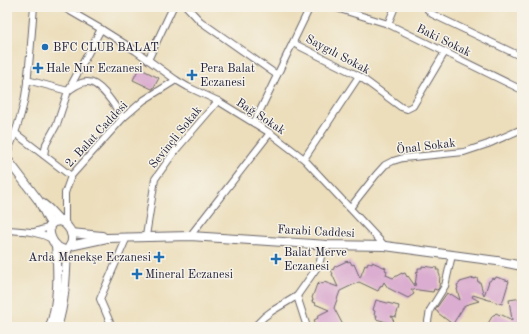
<svg xmlns="http://www.w3.org/2000/svg" width="529" height="334" font-family="'Old Standard TT',serif">
<style>
.building{fill:#dbadd0}
.lines{fill:none;stroke-linecap:round;stroke-linejoin:round}
.minor-casing{stroke:#696468;stroke-width:8}
.major-casing{stroke:#696468;stroke-width:10}
.minor{stroke:#fff;stroke-width:6}
.major{stroke:#fff;stroke-width:8}
.poi-dot{fill:#1f6fb2;stroke:#f7f3e8;stroke-width:1.5}
.labels{text-anchor:middle;stroke-width:3;stroke-linejoin:round;paint-order:stroke}
.street-label{font-size:12px;fill:#22223b;stroke:#f7f3e8}
.poi-label{font-size:12px;fill:#22223b;stroke:#f7f3e8;text-anchor:start}
</style>
<rect width="100%" height="100%" fill="#f7f3e8"/>
<filter id="ink" filterUnits="userSpaceOnUse"><feTurbulence type="fractalNoise" baseFrequency=".025" numOctaves="2"/><feDisplacementMap in="SourceGraphic" scale="8" xChannelSelector="R" yChannelSelector="G"/><feConvolveMatrix kernelMatrix="1 2 1 2 8 2 1 2 1" color-interpolation-filters="sRGB"/></filter>
<filter id="wash" filterUnits="userSpaceOnUse"><feTurbulence type="fractalNoise" baseFrequency=".012" numOctaves="4" result="noise"/><feDisplacementMap in="SourceGraphic" scale="16" xChannelSelector="R" yChannelSelector="G"/><feGaussianBlur stdDeviation="0.9" result="paint"/><feColorMatrix in="noise" values="0 0 0 0 0 0 0 0 0 0 0 0 0 0 0 0 0 1.4 0 .05"/><feComposite in="paint" operator="in"/></filter>
<g filter="url(#wash)">
<rect width="100%" height="100%" fill="#ecdebb"/>
<g id="blocks">
<g class="building">
<path d="M139,68l20,10 -6,11h-1l-19,-9z"/>
<path d="M347,261l1,1 2,-1 2,4 2,-1 6,14 5,-13 2,1 1,-4 4,2v-2l14,6 -1,2 2,1 -1,4 7,3 9,-5v1l3,-1 2,4 1,-1 7,10 2,-15 1,1v-4h4v-2l15,2 -1,2h3v4l1,1 -1,13 -2,2 -3,-1 -1,3 -22,-3 3,5 -6,4 -20,-10 -4,-6 -2,4 -1,-1 -3,6 -19,-9 -19,9 -6,17 10,19h-28l-2,-4 1,-1 -1,-2 4,-2 -1,-2 12,-6 -14,-6 1,-1 -4,-1 1,-3 -1,-1 5,-14 1,1 1,-3 4,2 1,-2 14,5 -6,-13h1l-2,-4 3,-1v-2z"/>
<path d="M496,277l13,4 -7,23 -29,-9 -1,2 7,4 -14,4 -11,17 1,5h-14v-3l10,-1 -13,-10v-1l-3,-2 12,-17 3,2 1,-1 9,6 -3,-11 1,-1 -1,-3 3,-2v-1l14,-4v1l3,-1 1,4h2l4,14 5,-15h1l2,-3 3,1z"/>
<path d="M522,298v25l-6,1 -2,3h-28l7,-12h1l2,-2 4,2v-1l12,6 -3,-20z"/>
<path d="M376,300l23,6 -3,11 -5,-1 6,11h-15l8,-4 -14,-4 1,-4h-3l1,-4 -2,-1z"/>
</g>
</g>
</g>
<g filter="url(#ink)">
<use href="#blocks" fill-opacity="0" stroke="#696468" stroke-width="1"/>
<g class="lines">
<defs>
<g id="minor">
<path d="M63,7l38,22 35,22 40,29 12,7 30,14 52,32 34,26 81,87"/>
<path d="M187,7l13,14 77,54"/>
<path d="M333,7l55,17 134,66"/>
<path d="M429,7l-1,3 4,4 90,43"/>
<path d="M388,24l7,-17"/>
<path d="M293,43l66,33 42,31 6,2 6,-3 32,-54"/>
<path d="M148,60l25,-53"/>
<path d="M27,80l41,11c6,-4 13,-10 20,-9 13,0 28,26 35,36"/>
<path d="M254,123l56,-116"/>
<path d="M15,133l56,43"/>
<path d="M7,154c7,-17 13,-34 17,-52 6,-31 7,-64 10,-95"/>
<path d="M44,155l2,-11 11,-20 11,-33 33,-62"/>
<path d="M304,159l55,-83"/>
<path d="M350,208l26,-33 9,-10 8,-4 10,-3 61,-6 24,-8 34,-15"/>
<path d="M65,223v-30l6,-17 52,-58 21,-18 32,-20"/>
<path d="M7,230c17,1 29,1 45,9"/>
<path d="M34,232l16,-5"/>
<path d="M146,236l9,-57 20,-28 43,-50"/>
<path d="M190,236l80,-103"/>
<path d="M297,296l10,31"/>
<path d="M112,327l-12,-28 27,-62"/>
<path d="M254,327l10,-10 8,-6 25,-15 21,-30 2,-5 4,-17"/>
<path d="M427,327l3,-17 15,-24 7,-31"/>
</g>
<g id="major">
<path d="M7,159l32,42 9,18 3,5"/>
<path d="M43,204l5,4 12,13"/>
<path d="M60,221c11,5 17,19 7,29 -12,0 -19,-14 -17,-25l4,-3z"/>
<path d="M71,233l31,3"/>
<path d="M70,246l37,-8 83,-2 138,9 57,1 112,15 25,5"/>
<path d="M50,327c9,-26 8,-55 6,-82"/>
<path d="M57,327c8,-24 9,-52 10,-77"/>
</g>
</defs>
<use href="#minor" class="minor-casing"/>
<use href="#major" class="major-casing"/>
<use href="#minor" class="minor"/>
<use href="#major" class="major"/>
</g>
</g>
<g class="poi-dot">
<circle cx="45" cy="47" r="4"/>
<path d="M36 62h4v4h4v4h-4v4h-4v-4h-4v-4h4z"/>
<path d="M190 69h4v4h4v4h-4v4h-4v-4h-4v-4h4z"/>
<path d="M157 251h4v4h4v4h-4v4h-4v-4h-4v-4h4z"/>
<path d="M274 253h4v4h4v4h-4v4h-4v-4h-4v-4h4z"/>
<path d="M135 268h4v4h4v4h-4v4h-4v-4h-4v-4h4z"/>
</g>
<g class="labels">
<g class="street-label">
<text transform="translate(444 40) rotate(26)" y="4">Baki Sokak</text>
<text transform="translate(338 54) rotate(28)" y="4">Saygılı Sokak</text>
<text transform="translate(261 116) rotate(33)" y="4">Bağ Sokak</text>
<text transform="translate(96 134) rotate(-47)" y="4">2. Balat Caddesi</text>
<text transform="translate(175 137) rotate(-51)" y="4">Sevinçli Sokak</text>
<text transform="translate(426 146) rotate(-7)" y="4">Önal Sokak</text>
<text transform="translate(316 231) rotate(3)" y="4">Farabi Caddesi</text>
</g>
<g class="poi-label">
<text x="53" y="51">BFC CLUB BALAT</text>
<text x="46" y="72">Hale Nur Eczanesi</text>
<text x="200" y="72">Pera Balat<tspan x="200" dy="14">Eczanesi</tspan></text>
<text x="284" y="256">Balat Merve<tspan x="284" dy="14">Eczanesi</tspan></text>
<text x="151" y="261" text-anchor="end">Arda Menekşe Eczanesi</text>
<text x="145" y="278">Mineral Eczanesi</text>
</g>
</g>
<rect width="529" height="334" fill="none" stroke="#f7f3e8" stroke-width="24"/>
</svg>
